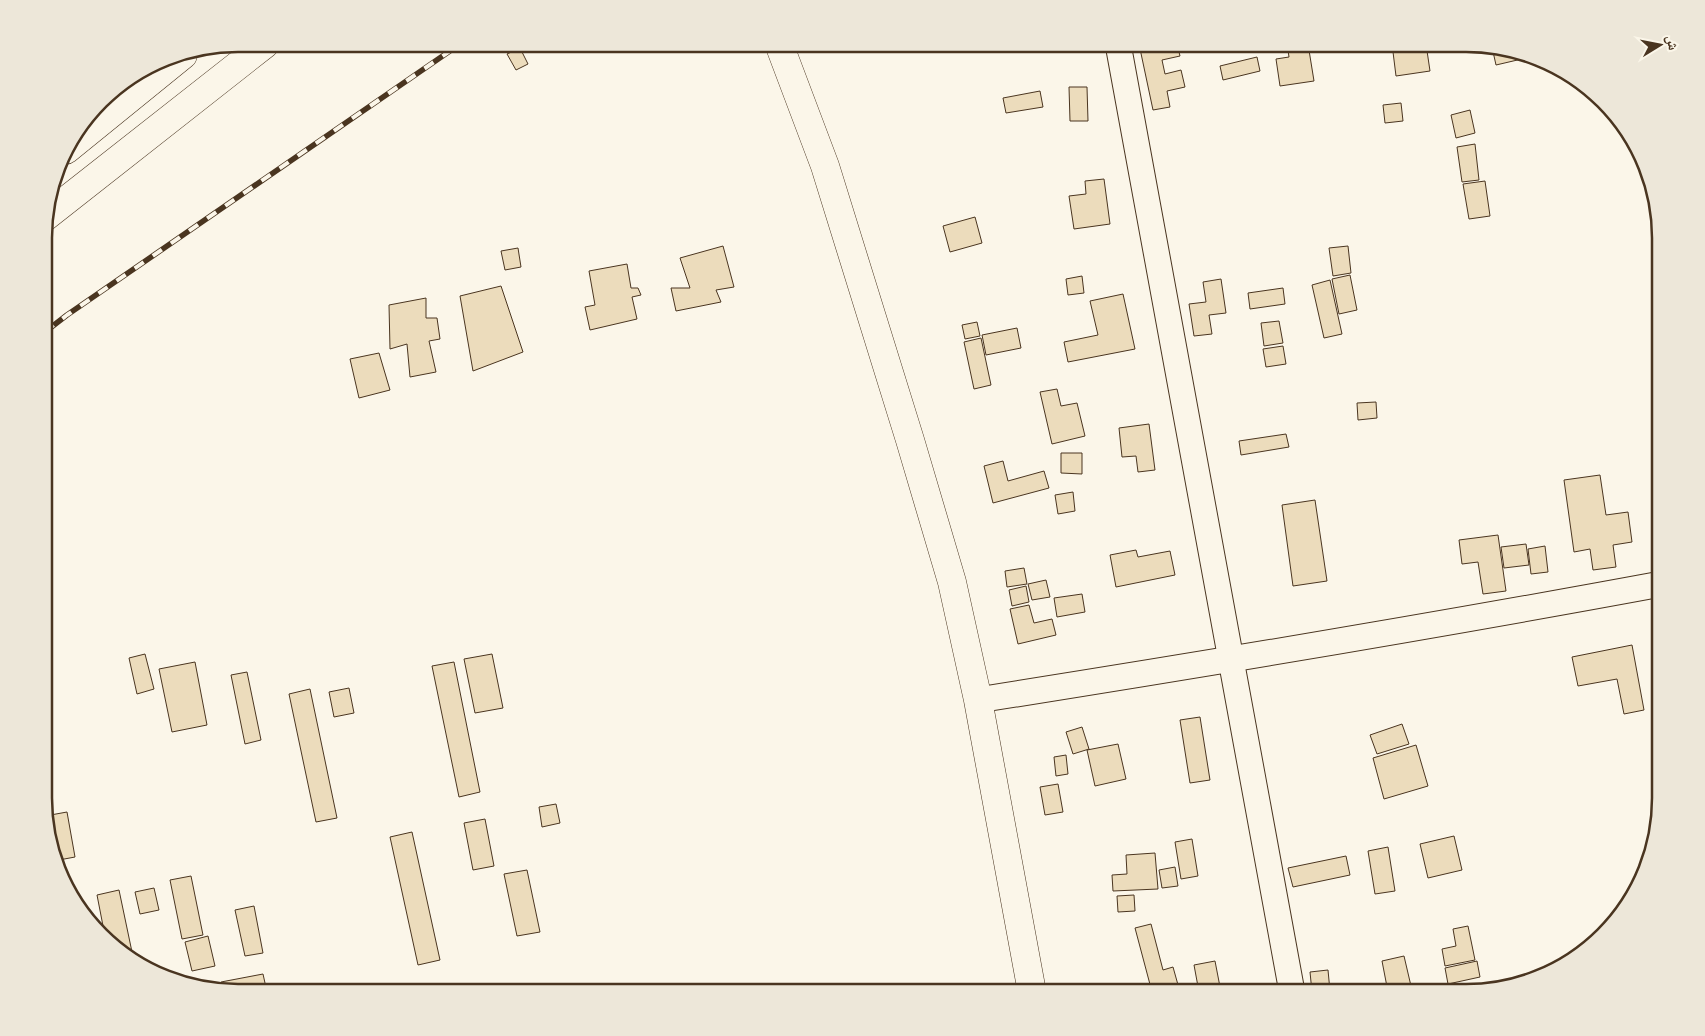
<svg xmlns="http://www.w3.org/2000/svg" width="1705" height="1036" font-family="'Noto Sans','Noto Naskh Arabic',sans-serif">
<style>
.building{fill:#ecdcbc;stroke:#4a3520}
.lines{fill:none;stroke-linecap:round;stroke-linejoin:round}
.street-casing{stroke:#4a3520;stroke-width:27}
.secondary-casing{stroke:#4a3520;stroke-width:29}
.street{stroke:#fbf6e9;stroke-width:25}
.secondary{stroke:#fbf6e9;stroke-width:28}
.rail-casing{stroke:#4a3520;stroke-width:5.5}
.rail{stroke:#fbf6e9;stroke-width:4;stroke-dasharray:11;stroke-linecap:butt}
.rim{fill:none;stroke:#4a3520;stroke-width:2.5}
</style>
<rect width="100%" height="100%" fill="#fbf6e9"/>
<g class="building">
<path d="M1139,44h38l3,12 -18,4 3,14 16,-4 4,17 -18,4 3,16 -17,3z"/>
<path d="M1287,44h21l6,37 -34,5 -4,-27 13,-2z"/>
<path d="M1392,44h34l4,27 -34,5z"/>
<path d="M1492,47l25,3 8,4 1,4 -30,7z"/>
<path d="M520,48l8,16 -12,6 -9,-16z"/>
<path d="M1257,57l3,14 -37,9 -3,-14z"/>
<path d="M1069,87h18l1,34h-18z"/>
<path d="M1040,91l3,16 -37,6 -3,-15z"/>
<path d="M1401,103l2,18 -18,2 -2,-18z"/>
<path d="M1470,110l5,23 -19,5 -5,-23z"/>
<path d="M1475,144l4,36 -17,2 -5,-35z"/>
<path d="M1104,179l6,45 -36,5 -5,-33 17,-2 -1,-13z"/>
<path d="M1485,181l5,35 -21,3 -6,-35z"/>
<path d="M975,217l7,26 -32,9 -7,-26z"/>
<path d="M723,246l11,41 -18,3 5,12 -45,9 -5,-23h19l-10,-30z"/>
<path d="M1348,246l3,27 -18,3 -4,-28z"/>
<path d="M518,248l3,19 -16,3 -4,-19z"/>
<path d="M627,264l4,24h7l3,7 -9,2 5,22 -47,11 -5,-23 10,-2 -6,-34z"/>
<path d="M1350,275l7,35 -18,4 -7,-35z"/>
<path d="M1082,276l2,17 -16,2 -2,-16z"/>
<path d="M1221,279l5,34 -17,2 3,19 -18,2 -5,-32 17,-2 -3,-20z"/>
<path d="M1330,280l12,54 -18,4 -12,-53z"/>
<path d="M501,286l22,66 -50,19 -13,-75z"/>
<path d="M1283,288l2,16 -35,5 -2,-16z"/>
<path d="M1123,294l12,55 -67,13 -4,-20 34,-7 -8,-34z"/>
<path d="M426,298v20h11l3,21 -11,2 7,31 -26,5 -3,-33 -17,5 -1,-44z"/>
<path d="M1279,321l4,22 -19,3 -3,-23z"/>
<path d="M977,322l3,14 -15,3 -3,-14z"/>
<path d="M1017,328l4,20 -35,7 -4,-20z"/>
<path d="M981,338l10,47 -17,4 -10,-47z"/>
<path d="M1283,346l3,18 -20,3 -3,-18z"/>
<path d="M379,353l11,37 -31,8 -9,-39z"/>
<path d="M1057,389l4,17 16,-3 8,33 -33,8 -12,-52z"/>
<path d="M1376,402l1,16 -19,2 -1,-17z"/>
<path d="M1149,424l6,46 -17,2 -2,-16 -14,1 -3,-29z"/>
<path d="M1286,434l3,13 -48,8 -2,-14z"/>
<path d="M1061,453h21v21l-21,-1z"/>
<path d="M1003,461l5,20 36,-10 5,17 -56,15 -9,-37z"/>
<path d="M1600,475l6,40 22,-3 4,30 -19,3 3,22 -23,3 -3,-21 -16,3 -10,-72z"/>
<path d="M1073,492l2,19 -17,3 -3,-19z"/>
<path d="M1315,500l12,81 -34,5 -11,-81z"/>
<path d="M1498,535l8,56 -23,3 -5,-32 -16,2 -3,-24z"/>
<path d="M1526,544l3,21 -25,3 -3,-21z"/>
<path d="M1545,546l3,26 -17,2 -3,-25z"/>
<path d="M1136,550l2,7 32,-6 5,24 -59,12 -6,-32z"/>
<path d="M1024,568l3,16 -20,3 -2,-16z"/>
<path d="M1046,580l4,17 -18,3 -4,-16z"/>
<path d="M1026,586l3,16 -17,4 -3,-16z"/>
<path d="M1082,594l3,18 -28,5 -3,-19z"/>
<path d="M1029,605l5,18 18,-4 4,16 -38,9 -8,-35z"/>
<path d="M1632,645l12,65 -20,4 -7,-35 -39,7 -6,-29z"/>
<path d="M145,654l9,35 -17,5 -8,-36z"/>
<path d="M492,654l11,54 -28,5 -11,-54z"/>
<path d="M195,662l12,63 -35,7 -13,-63z"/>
<path d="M454,662l26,130 -21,5 -27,-131z"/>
<path d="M247,672l14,68 -16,4 -14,-69z"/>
<path d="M349,688l5,25 -20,4 -5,-25z"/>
<path d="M310,689l27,129 -21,4 -27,-128z"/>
<path d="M1200,717l10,63 -20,3 -10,-63z"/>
<path d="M1402,724l7,20 -32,10 -7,-19z"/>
<path d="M1082,727l7,22 -16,5 -7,-22z"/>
<path d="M1118,744l8,35 -31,7 -8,-36z"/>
<path d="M1416,745l12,41 -44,13 -11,-41z"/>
<path d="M1066,755l2,19 -12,2 -2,-19z"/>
<path d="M1058,784l5,28 -18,3 -5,-28z"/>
<path d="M556,804l4,19 -18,4 -3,-20z"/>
<path d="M67,812l8,45 -16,3 -14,-38v-6z"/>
<path d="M485,819l9,47 -21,4 -9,-47z"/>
<path d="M412,832l28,128 -22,5 -28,-128z"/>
<path d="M1454,836l8,34 -34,8 -8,-34z"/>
<path d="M1192,839l6,37 -17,3 -6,-37z"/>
<path d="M1388,847l7,44 -20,3 -7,-43z"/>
<path d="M1155,853l3,36 -45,2 -1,-16 15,-1 -1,-19z"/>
<path d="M1346,856l4,19 -57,12 -5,-19z"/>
<path d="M1175,867l3,19 -16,2 -3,-18z"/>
<path d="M527,870l13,62 -23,4 -13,-62z"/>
<path d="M191,876l12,59 -21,4 -12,-59z"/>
<path d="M154,888l5,22 -19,4 -5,-22z"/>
<path d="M119,890l13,62 -5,1 -23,-22 -7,-36z"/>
<path d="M1134,895l1,16 -17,1 -1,-16z"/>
<path d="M254,906l9,47 -18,3 -10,-46z"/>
<path d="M1151,924l12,46 10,-3 7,25h-28l-17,-64z"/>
<path d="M1468,926l7,34 -30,6 -3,-17 14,-3 -3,-17z"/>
<path d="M208,936l7,30 -23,5 -7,-29z"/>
<path d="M1404,956l7,30 -23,6 -6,-31z"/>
<path d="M1215,961l6,31h-22l-5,-27z"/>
<path d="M1477,961l3,16 -32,7 -3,-16z"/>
<path d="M1328,970l2,21 -18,1 -2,-20z"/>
<path d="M263,974l4,18h-29l-15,-2 -2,-8z"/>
<path d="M1354,984v8h-18l-1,-6z"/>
</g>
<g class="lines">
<defs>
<g id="street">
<path d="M1118,44l174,948"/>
<path d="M978,700c228,-36 456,-74 683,-116"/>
</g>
<g id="secondary">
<path d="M779,44l46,122 85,274 42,142 26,118 54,292"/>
<path d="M66,150l117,-95"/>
<path d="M45,217l220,-173"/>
</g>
</defs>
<use href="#street" class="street-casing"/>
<use href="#secondary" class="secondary-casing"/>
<use href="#street" class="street"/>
<use href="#secondary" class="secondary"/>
<defs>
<path id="rail" d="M45,332l22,-17 393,-271"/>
</defs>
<use href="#rail" class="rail-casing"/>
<use href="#rail" class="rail"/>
</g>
<path d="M0 0H1705V1036H0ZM238 52H1466A186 186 0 0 1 1652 238V798A186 186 0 0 1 1466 984H238A186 186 0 0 1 52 798V238A186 186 0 0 1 238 52Z" fill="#ede7d9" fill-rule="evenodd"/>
<path class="rim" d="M238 52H1466A186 186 0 0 1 1652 238V798A186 186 0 0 1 1466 984H238A186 186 0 0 1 52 798V238A186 186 0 0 1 238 52Z"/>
<g transform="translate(1660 45) rotate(80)" stroke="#fbf6e9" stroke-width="4" paint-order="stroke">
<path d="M0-4L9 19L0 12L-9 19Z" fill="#4a3520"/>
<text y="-8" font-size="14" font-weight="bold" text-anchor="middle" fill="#4a3520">ش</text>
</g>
</svg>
